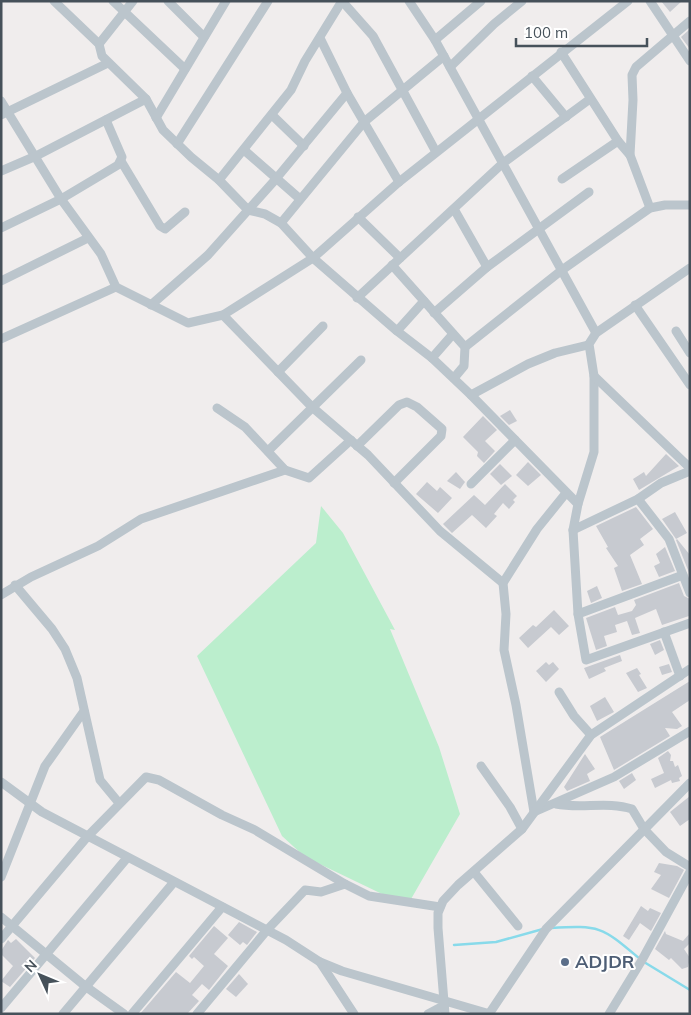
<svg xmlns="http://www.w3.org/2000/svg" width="691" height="1015" font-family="Mulish,sans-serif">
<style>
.green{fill:#bbeecd}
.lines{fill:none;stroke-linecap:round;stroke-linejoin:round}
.stream{stroke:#88daea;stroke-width:2.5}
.building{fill:#c7cad0}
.street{stroke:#bbc5cc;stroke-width:9}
.service-dot{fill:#5c6f8a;stroke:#fff;stroke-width:2}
.labels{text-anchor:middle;stroke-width:4;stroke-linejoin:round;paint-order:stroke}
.service-label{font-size:18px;font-weight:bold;fill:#4e5e75;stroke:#fff;text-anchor:start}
</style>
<rect width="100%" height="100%" fill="#f0eded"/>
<path class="green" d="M321,506l22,27 52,97 -5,-1 49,118 21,67 -53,92 -102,-49 -23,-21 -85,-180 119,-113z"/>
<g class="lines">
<g class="stream">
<path d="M551,928c50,-3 51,-1 89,31"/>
<path d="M454,945l42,-3 47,-13"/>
<path d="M644,962l46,28"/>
</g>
</g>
<g class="building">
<path d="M661,1h21l-12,11z"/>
<path d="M690,29v20l-9,-12z"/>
<path d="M510,410l7,11 -8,4 -9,-9z"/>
<path d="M483,416l14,14 -12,11 10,10 -11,12 -7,-7 1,-4 -15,-15z"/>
<path d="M666,454l13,12 -40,24 -6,-11 11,-7 2,4z"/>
<path d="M528,462l13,13 -13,11 -12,-11z"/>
<path d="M500,464l12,12 -11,9 -11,-11z"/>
<path d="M456,472l9,10 -5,7 -13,-8z"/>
<path d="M427,482l10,9 3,-4 12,11 -14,15 -22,-19z"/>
<path d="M505,484l12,12 -4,4 2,2 -6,7 -6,-6 -9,11 3,2 -11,12 -14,-13 -20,18 -9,-9 31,-29 11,10z"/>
<path d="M636,507l17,22 -13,10 4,6 -14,10 12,29 -20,7 -8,-23 4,-2 -12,-18 2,-1 -12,-21z"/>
<path d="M675,512l12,21 -11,6 -14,-20z"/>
<path d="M677,539l13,16v20l-14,-35z"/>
<path d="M665,547l10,24 -16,6 -5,-11 6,-3 -4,-9z"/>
<path d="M679,583l5,13 6,3 -1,17 -27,9 -6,-16 -21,9 5,15 -8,2 -5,-14 -12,4 2,7 -13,4 3,10 -11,4 -10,-32 29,-11 3,8 14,-4 4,-6 -2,-5z"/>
<path d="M597,586l5,12 -11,5 -4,-12z"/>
<path d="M554,610l15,16 -10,9 -8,-8 -23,21 -9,-10 14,-13 3,2z"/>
<path d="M660,640l4,10 -9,5 -5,-11z"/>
<path d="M620,655l2,6 -18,7 2,3 -17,8 -5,-11z"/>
<path d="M546,662l3,3 4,-3 6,7 -13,13 -10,-11z"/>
<path d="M669,664l3,8 -10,3 -3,-8z"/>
<path d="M637,668l4,6 -2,1 8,13 -9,4 -12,-19z"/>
<path d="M690,681v19l-18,12 10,14 -5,3 -12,-1 5,8 -56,34 -14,-33z"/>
<path d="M605,697l9,15 -17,9 -7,-15z"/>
<path d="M668,751l3,4 -1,6h3l2,6 3,-2 4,11 -3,2 1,3 -8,2 -1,-3 -16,8 -4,-9 13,-6 -6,-15z"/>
<path d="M585,754l10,15 -8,5 3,7 -23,10 -3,-4z"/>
<path d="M632,773l4,7 -12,9 -5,-8z"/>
<path d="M690,796v23l-10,7 -10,-14z"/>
<path d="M659,863l18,3 7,4 -15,28 -18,-9 10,-14 -7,-3z"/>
<path d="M641,906l7,5 2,-3 11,5 -10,18 -11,-8 -11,17 -6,-4z"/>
<path d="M239,922l18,10 -10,13 -4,-3 -3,3 -12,-10z"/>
<path d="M214,926l14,12 -14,16 14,12 -19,24 -7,-6 -10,11 7,6 -12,13h-47l36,-42 14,11 14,-17 -10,-9 -2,2 -3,-3z"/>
<path d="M665,931l1,3 17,7 7,-8v10l-6,6 6,9 -2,9 -6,2 -11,-11 -2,2 -14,-11z"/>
<path d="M16,939l19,19 -25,29 -9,-6 12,-15 -12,-12v-3l7,-11 3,3z"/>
<path d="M239,974l9,10 -12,13 -10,-8z"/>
</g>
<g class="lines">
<g class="street">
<path d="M54,1l45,43 3,12 44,43 17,31 28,27 28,23 29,30 17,4 16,9 32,35 84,73 35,27 39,37 107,109"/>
<path d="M113,1l72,68"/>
<path d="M168,1l36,36"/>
<path d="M342,1l31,35 63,116"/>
<path d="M409,1l26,39 161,293"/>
<path d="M650,1l40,60"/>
<path d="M320,38l27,55 52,89"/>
<path d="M435,40l46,-39"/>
<path d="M99,44l34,-43"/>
<path d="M561,52l57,89"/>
<path d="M450,67l44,-43 28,-23"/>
<path d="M532,76l34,41"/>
<path d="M1,101l60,98 40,55 15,33 72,36 35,-8 90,-57 86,-76 229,-181"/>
<path d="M1,115l107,-52"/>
<path d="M272,115l32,31"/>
<path d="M156,118l70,-117"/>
<path d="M177,144l91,-143"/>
<path d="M244,150l56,49"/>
<path d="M121,161l39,65 5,3 20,-17"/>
<path d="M1,171l35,-15 110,-57"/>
<path d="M562,179l56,-38 12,14"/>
<path d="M219,180l72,-90 14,-29 37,-60"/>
<path d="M650,208l-20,-53 3,-55 -1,-25 4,-8 54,-46"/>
<path d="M454,209l33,58"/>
<path d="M358,217l42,41"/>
<path d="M281,223l83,-101 80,-66"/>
<path d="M1,228l60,-29 57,-34 4,-8 -16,-37"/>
<path d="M392,265l73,82 -1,19 -10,12"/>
<path d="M690,268l-94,65 -7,11 5,32v76l-16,52 -5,26 5,84 8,46 104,-37"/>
<path d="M1,281l87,-43"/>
<path d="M357,298l146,-135 87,-64"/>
<path d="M151,305l57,-50 67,-75 72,-87"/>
<path d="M635,305l55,80"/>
<path d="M434,313l53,-46 102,-75"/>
<path d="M223,315l89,92 56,48 72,76 63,52"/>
<path d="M397,331l27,-30"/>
<path d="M676,331l14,22"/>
<path d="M1,339l115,-52"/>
<path d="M465,347l97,-77 88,-62 15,-3h25"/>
<path d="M432,358l21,-24"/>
<path d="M278,372l45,-46"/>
<path d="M594,376l96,92"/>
<path d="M471,395l57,-31 27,-11 33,-8"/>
<path d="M217,408l28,19 40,43"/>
<path d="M357,446l42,-41 8,-3 10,5 25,22 -1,7 -47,47"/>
<path d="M268,451l93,-91"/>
<path d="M471,484l44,-44"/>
<path d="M566,493l-29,36 -34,54 3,31 -2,36 12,55 18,107 80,-35 76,-46"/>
<path d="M638,499l31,40 21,54"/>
<path d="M573,530l65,-31 23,-16 29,-12"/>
<path d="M15,585l37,44 13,20 12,29 23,102 19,23"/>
<path d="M1,595l30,-18 67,-31 43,-27 144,-49 24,8 42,-38"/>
<path d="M578,614l105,-39"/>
<path d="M664,632l16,44"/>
<path d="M559,692l15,24 17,19"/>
<path d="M481,766l29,41 12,22"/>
<path d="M1,782l41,30 244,128 34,22 22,9 148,43"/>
<path d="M556,804c25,5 52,-3 76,5l12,20 22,23 24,15"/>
<path d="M474,872l44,54"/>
<path d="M1,877l44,-111 39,-55"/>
<path d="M1,917l84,69 39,28"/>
<path d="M1,939l86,-102 59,-60 13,3 63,35 33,15 90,54"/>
<path d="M320,962l34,52"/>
<path d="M1,1008l126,-150"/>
<path d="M63,1014l111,-132"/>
<path d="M132,1014l90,-107"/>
<path d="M197,1014l70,-84 38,-40 16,2 24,-8 24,12 71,11"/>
<path d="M428,1014l17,-9"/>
<path d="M445,1014l-7,-86v-15l5,-12 15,-16 64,-56 69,-94 99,-66"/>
<path d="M489,1014l57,-85 144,-146"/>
<path d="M609,1014l33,-54 48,-88"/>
</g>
</g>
<circle class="service-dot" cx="565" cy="962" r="5"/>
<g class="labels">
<g class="service-label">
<text x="575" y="968">ADJDR</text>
</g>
</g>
<rect width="691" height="1015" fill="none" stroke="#46515a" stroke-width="5"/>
<g transform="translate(40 975) rotate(314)" stroke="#ffffff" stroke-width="4" paint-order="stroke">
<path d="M0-4L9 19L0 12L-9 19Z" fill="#46515a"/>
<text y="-8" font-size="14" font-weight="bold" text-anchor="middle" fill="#46515a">N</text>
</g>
<path d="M516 38v8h131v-8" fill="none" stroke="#46515a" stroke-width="2.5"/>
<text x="524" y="38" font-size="15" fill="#46515a" stroke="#ffffff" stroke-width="4" paint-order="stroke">100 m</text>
</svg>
